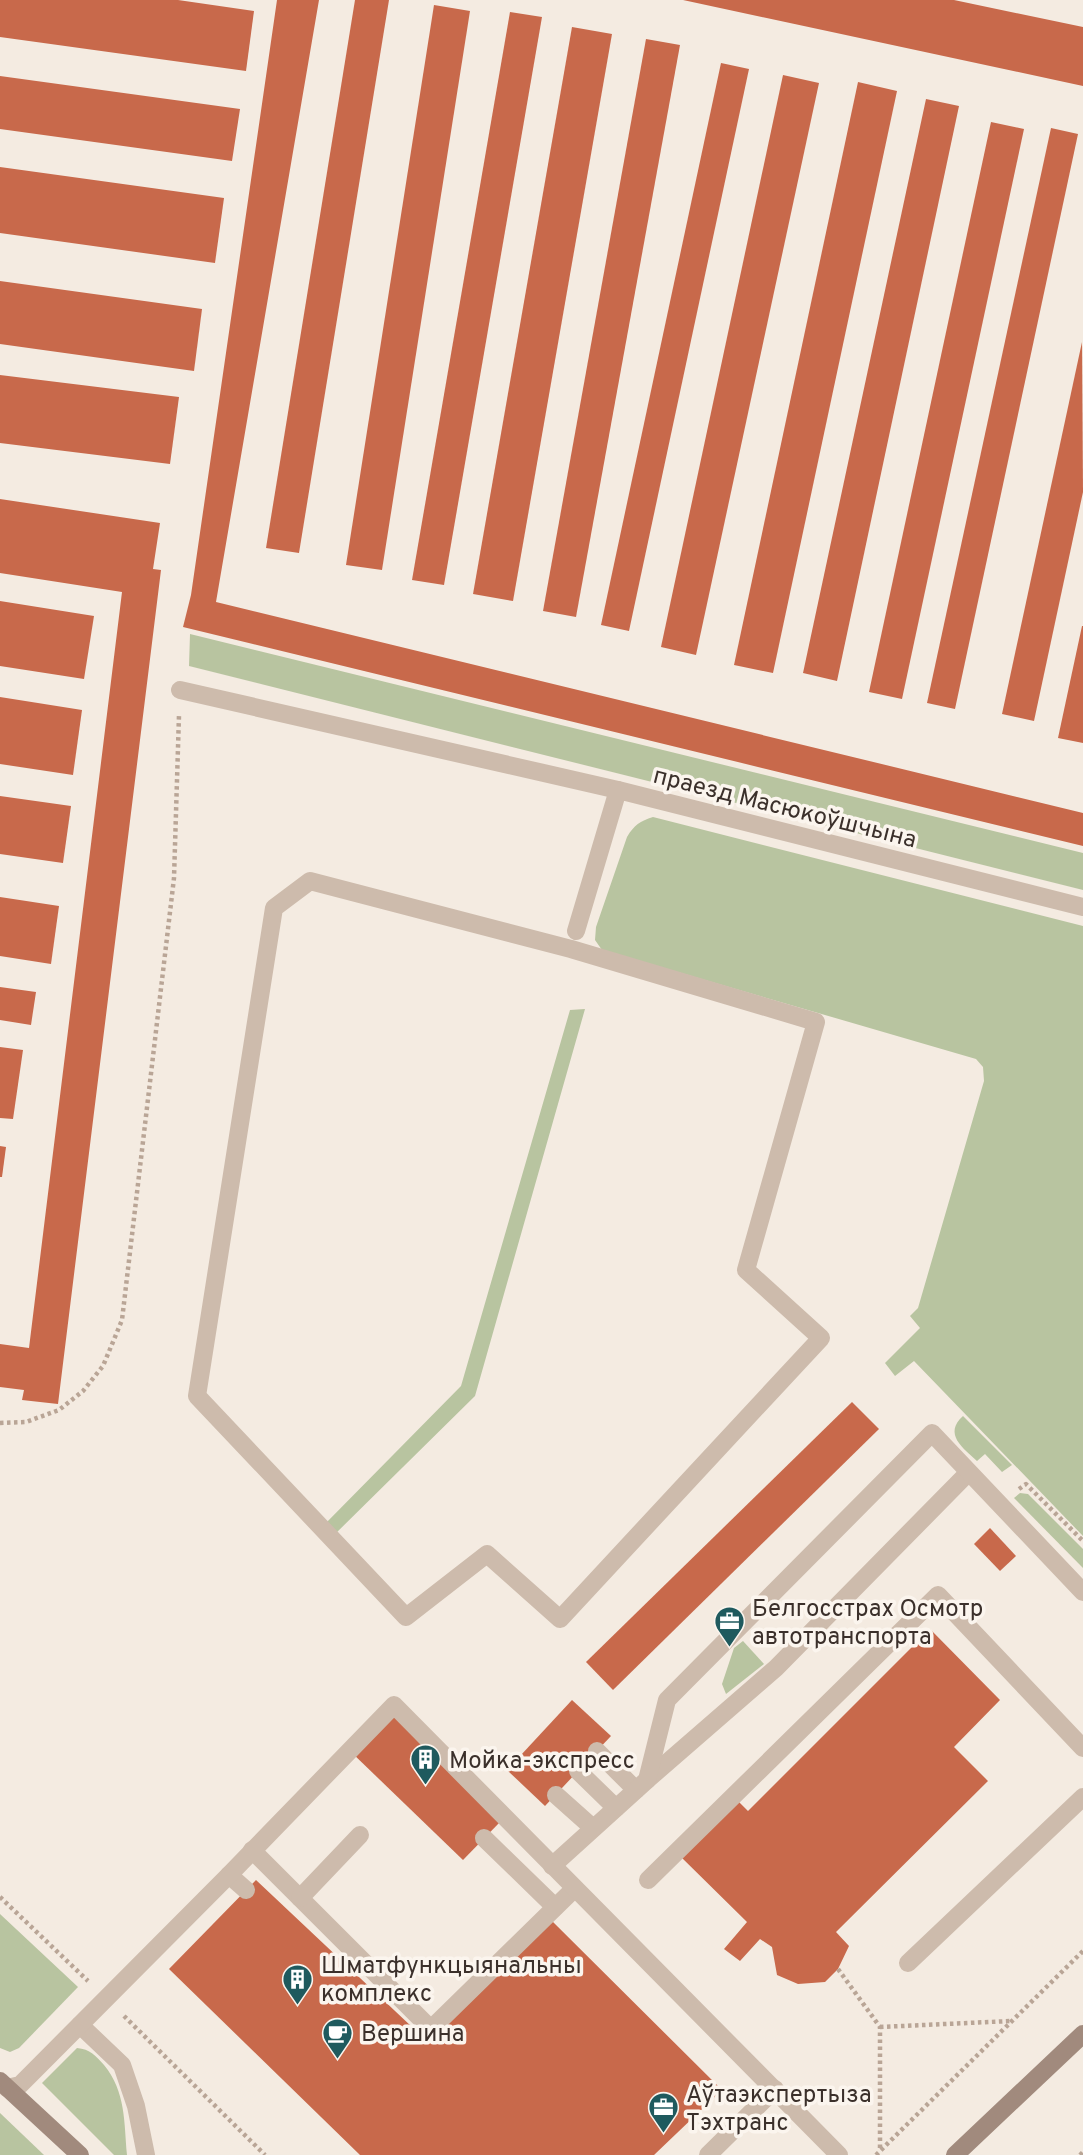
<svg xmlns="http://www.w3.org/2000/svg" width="1083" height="2155" font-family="Overpass,sans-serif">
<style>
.green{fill:#b8c4a0}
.building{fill:#c8694b}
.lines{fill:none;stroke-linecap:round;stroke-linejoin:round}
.path{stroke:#b9a596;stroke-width:4.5;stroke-dasharray:3.5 3.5;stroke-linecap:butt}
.lane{stroke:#cdbbac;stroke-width:18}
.street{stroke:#cdbbac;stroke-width:18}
.secondary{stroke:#a18a7d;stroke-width:18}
.labels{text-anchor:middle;stroke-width:7;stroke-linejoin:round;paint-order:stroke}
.street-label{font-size:24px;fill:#3b302b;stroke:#fbf5ee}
.poi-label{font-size:24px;fill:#3b302b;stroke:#fbf5ee;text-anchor:start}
</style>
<rect width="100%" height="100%" fill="#f4ebe1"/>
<g class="green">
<path d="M190,634l893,219v37l-894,-224z"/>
<path d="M653,817l430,109v610l-169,-175 -19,15 -10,-13 35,-35 -10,-12 8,-8 66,-227 -1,-14 -7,-8 -374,-109 -7,-10 1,-13 31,-90c7,-12 13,-16 26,-20z"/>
<path d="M585,1009l-110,387 -145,143 -6,-14 137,-139 109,-376z"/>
<path d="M963,1416l49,49 -10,7 -17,-18 -8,7c-14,-13 -34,-27 -14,-45z"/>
<path d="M1020,1493l8,1 55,55v19l-69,-70z"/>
<path d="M743,1641l21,23 -38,30 -4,-10 12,-36z"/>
<path d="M0,1914l78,73 -59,61 -9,4 -10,-4z"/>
<path d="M77,2048c13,1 19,8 27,17 22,27 20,57 23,90h-13l-72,-72z"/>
<path d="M0,2113l44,42h-44z"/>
</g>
<g class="building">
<path d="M0,0h178l76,11 -8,60 -246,-34z"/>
<path d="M277,0h42l-103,602 867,211v33l-900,-219 8,-32z"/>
<path d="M355,0h34l-90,553 -33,-5z"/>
<path d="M683,0h271l129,27v59z"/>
<path d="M434,5l36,6 -88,559 -36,-5z"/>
<path d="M510,12l32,5 -98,568 -32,-5z"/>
<path d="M572,27l40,7 -99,567 -40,-7z"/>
<path d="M646,39l34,6 -104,572 -33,-6z"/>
<path d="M721,63l28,6 -120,562 -28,-6z"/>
<path d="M783,75l36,8 -123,572 -35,-8z"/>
<path d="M0,76l240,33 -8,52 -232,-32z"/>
<path d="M858,82l39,9 -124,582 -39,-8z"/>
<path d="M926,99l33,7 -122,575 -34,-8z"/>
<path d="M991,122l33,7 -122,570 -33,-7z"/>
<path d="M1051,128l27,6 -123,575 -28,-6z"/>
<path d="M0,167l224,31 -9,65 -215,-30z"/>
<path d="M0,281l202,28 -8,62 -194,-27z"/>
<path d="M1082,342l1,150 -49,229 -32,-7z"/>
<path d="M0,375l179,22 -9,67 -170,-21z"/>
<path d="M0,499l160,24 -7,46 8,1 -103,834 -36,-4 2,-10 -24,-3v-43l29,4 93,-756 -122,-19z"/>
<path d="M0,601l94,15 -10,63 -84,-13z"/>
<path d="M1082,626h1v117l-25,-5z"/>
<path d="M0,697l82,13 -9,65 -73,-11z"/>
<path d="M0,796l71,10 -8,57 -63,-9z"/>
<path d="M0,897l59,9 -8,58 -51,-8z"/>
<path d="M0,987l36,5 -5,33 -31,-5z"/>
<path d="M0,1047l23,3 -10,69 -13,-1z"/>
<path d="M0,1146l6,1 -4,30h-2z"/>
<path d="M852,1402l27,27 -266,261 -27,-28z"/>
<path d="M990,1528l26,28 -16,15 -26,-27z"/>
<path d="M930,1629l70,71 -46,47 34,34 -152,151 13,14 -11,23 -13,13 -27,2 -21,-9 -5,-28 -12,-8 -20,22 -16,-12 23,-27 -67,-66 56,-57 12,12z"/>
<path d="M572,1700l39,36 -66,70 -38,-36z"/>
<path d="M392,1712l108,110 -37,38 -113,-109z"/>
<path d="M256,1880l173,163 123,-122 170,169 -68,65h-294l-191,-186z"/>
</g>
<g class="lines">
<g class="path">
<path d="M0,1423l26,-1 33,-12 24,-19 20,-25 19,-46 52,-442 5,-163"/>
<path d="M1019,1489l7,-5 57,57"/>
<path d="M0,1897l88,84"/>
<path d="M838,1969l42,58v123"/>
<path d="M124,2016l141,139"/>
<path d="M880,2027l131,-6"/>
<path d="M876,2155l207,-204"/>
<path d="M1080,2155l3,-3"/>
</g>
<g class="lane">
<path d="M180,690l438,100"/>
<path d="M310,881l261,68 245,73 -70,248 75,68 -261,281 -73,-65 -81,63 -209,-221 77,-488z"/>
<path d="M597,1751l39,39"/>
<path d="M578,1771l38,37"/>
<path d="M647,1780l129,-112 192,-195"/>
<path d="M556,1795l37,33"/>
<path d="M484,1838l71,69"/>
<path d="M252,1850l179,179 143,-140"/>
<path d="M552,1866l95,-86 20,-80 265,-267 151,159"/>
<path d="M229,1875l17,15"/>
<path d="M648,1880l290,-285 145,153"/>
<path d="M300,1898l60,-63"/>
<path d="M908,1963l175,-166"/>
<path d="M80,2025l42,40 14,41 10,49"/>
<path d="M7,2088l13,-3 209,-210 165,-170 445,450"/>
<path d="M708,2155l67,-66"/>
</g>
<path class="street" d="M576,931l42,-141 465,117"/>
<g class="secondary">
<path d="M0,2081l80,74"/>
<path d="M955,2155l128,-121"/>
</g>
</g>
<defs>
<symbol id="office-pin" viewBox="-11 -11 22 30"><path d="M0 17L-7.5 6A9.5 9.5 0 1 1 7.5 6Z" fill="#1f5a5e" stroke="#fbf5ee"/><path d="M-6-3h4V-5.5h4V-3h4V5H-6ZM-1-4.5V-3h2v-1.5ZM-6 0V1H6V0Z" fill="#fff"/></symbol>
<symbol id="building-pin" viewBox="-11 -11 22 30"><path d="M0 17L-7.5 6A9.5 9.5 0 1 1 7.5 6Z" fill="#1f5a5e" stroke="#fbf5ee"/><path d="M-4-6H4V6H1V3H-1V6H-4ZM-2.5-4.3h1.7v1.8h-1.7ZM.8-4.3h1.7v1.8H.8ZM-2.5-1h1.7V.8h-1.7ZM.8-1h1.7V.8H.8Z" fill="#fff"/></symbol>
<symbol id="cafe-pin" viewBox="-11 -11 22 30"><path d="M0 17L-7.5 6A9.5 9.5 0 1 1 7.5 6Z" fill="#1f5a5e" stroke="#fbf5ee"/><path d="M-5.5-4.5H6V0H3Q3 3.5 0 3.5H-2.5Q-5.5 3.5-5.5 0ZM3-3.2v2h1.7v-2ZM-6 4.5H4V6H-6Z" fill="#fff"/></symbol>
</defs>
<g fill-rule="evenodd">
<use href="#office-pin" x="712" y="1604" width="35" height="47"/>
<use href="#building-pin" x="408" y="1742" width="35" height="47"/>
<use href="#building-pin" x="280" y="1962" width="35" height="47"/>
<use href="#cafe-pin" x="320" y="2016" width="35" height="47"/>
<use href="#office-pin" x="646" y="2090" width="35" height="47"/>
</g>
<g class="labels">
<g class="street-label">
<text transform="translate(785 807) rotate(14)" y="8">праезд Масюкоўшчына</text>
</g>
<g class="poi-label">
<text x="752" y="1616">Белгосстрах Осмотр<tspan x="752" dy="28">автотранспорта</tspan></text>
<text x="449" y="1768">Мойка-экспресс</text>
<text x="321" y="1973">Шматфункцыянальны<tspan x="321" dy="28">комплекс</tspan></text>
<text x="361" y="2041">Вершина</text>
<text x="686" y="2102">Аўтаэкспертыза<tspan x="686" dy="28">Тэхтранс</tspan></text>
</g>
</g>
</svg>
